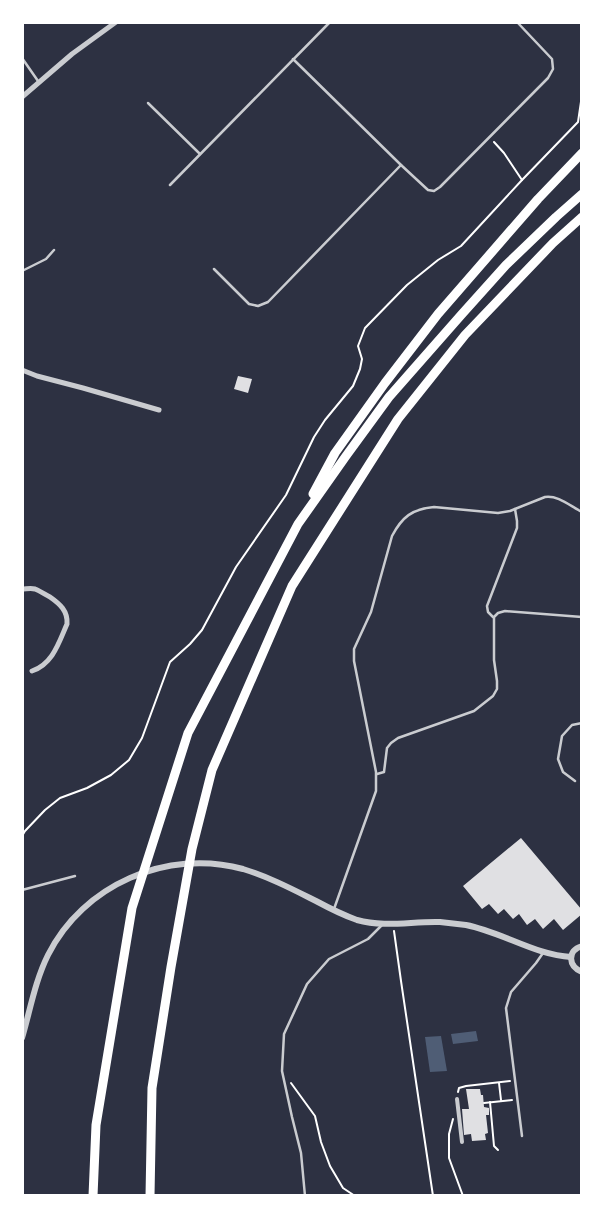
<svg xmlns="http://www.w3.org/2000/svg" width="604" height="1218" font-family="'Public Sans',sans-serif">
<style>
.water{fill:#4f5d75}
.building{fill:#e0e0e3}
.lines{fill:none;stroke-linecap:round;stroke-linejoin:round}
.path{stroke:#fff;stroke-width:2}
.service{stroke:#caccd0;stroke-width:2.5}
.pedestrian{stroke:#caccd0;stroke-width:4}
.minor{stroke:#caccd0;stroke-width:5}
.tertiary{stroke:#caccd0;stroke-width:6}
.motorway{stroke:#fff;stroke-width:9}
</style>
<rect width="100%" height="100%" fill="#2d3142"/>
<g class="water">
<path d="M476,1031l2,10 -25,3 -2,-10z"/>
<path d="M441,1036l6,35 -17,1 -5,-35z"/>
</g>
<g class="building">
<path d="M238,376l14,3 -4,14 -14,-4z"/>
<path d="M521,838l61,72v4l-19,16 -9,-11 -11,10 -8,-10 -8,6 -8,-11 -6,5 -9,-10 -6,5 -9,-10 -7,5 -19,-23z"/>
<path d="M466,1089h14l1,6h2l1,12 5,1v7h-3l2,18 -3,1 1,6 -14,1 -1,-7 -7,1 -2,-26h7z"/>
</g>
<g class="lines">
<g class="path">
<path d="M494,142l10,11 18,27"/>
<path d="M22,836l3,-5 20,-21 15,-12 27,-10 24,-13 18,-15 13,-22 28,-76 20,-18 12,-14 34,-63 50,-72 28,-58 11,-17 28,-34 7,-17 2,-10 -4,-13 7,-18 42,-43 31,-25 23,-14 61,-66 56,-58 4,-27"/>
<path d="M394,931l7,50 32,215"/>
<path d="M291,1083l24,33 6,26 9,24 13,22 12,8"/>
<path d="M499,1083l2,17"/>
<path d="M458,1092l1,-4 7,-2 44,-5"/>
<path d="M490,1102l4,44 4,4"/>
<path d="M484,1103l28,-3"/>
<path d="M453,1119l-4,15v24l14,38"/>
</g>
<g class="service">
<path d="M22,58l16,23"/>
<path d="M293,59l108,106 27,25 6,1 6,-4 108,-109 5,-9 -1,-10 -35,-37"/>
<path d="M148,103l52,51"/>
<path d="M170,185l160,-163"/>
<path d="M214,269l35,35 9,2 10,-4 133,-137"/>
<path d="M22,271l24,-12 8,-9"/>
<path d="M493,617l-5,-5 -1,-6 30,-78v-7l-2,-12"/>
<path d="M377,774l7,-2 3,-24 4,-5 7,-5 76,-27 19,-15 4,-7v-8l-3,-21v-43l4,-4 7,-2 77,6"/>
<path d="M575,781l-12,-9 -5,-13 4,-23 10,-11 10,-2"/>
<path d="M22,890l53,-14"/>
<path d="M334,909l42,-118v-19l-22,-111v-12l17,-37 21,-76c10,-19 20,-27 42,-29l64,6 12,-2 35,-14c13,-2 25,9 37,15"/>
<path d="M522,1136l-16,-128 5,-16 25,-29 7,-10"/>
<path d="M305,1196l-4,-43 -9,-36 -10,-46 2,-37 23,-50 22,-25 39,-20 14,-14"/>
</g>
<path class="pedestrian" d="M457,1099l5,43"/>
<g class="minor">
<path d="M22,97l50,-43 44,-32"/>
<path d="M22,370l15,6 46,12 76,22"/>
<path d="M22,589c4,0 9,-1 13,0 5,2 11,6 15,8 10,7 18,14 17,27 -8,18 -14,40 -35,47"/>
</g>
<g class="tertiary">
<path d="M582,946c-15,5 -14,20 0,26"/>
<path d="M22,1038c8,-27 13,-57 26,-83 35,-70 119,-107 195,-86 26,8 49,20 73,32 13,7 27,14 41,19 28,8 55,1 83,2 9,1 18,2 26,3 36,7 69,30 105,32"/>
</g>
<g class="motorway">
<path d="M313,494l22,-41 50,-70 53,-69 100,-115 44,-46"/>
<path d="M93,1196l3,-71 36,-217 56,-175 110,-209 48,-68 43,-59 73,-83 44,-49 50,-48 26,-23"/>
<path d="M150,1196l2,-108 19,-121 21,-118 20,-79 80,-184 106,-167 67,-84 88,-92 29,-26"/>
</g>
</g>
<rect width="604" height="1218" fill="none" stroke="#ffffff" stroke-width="48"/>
</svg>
